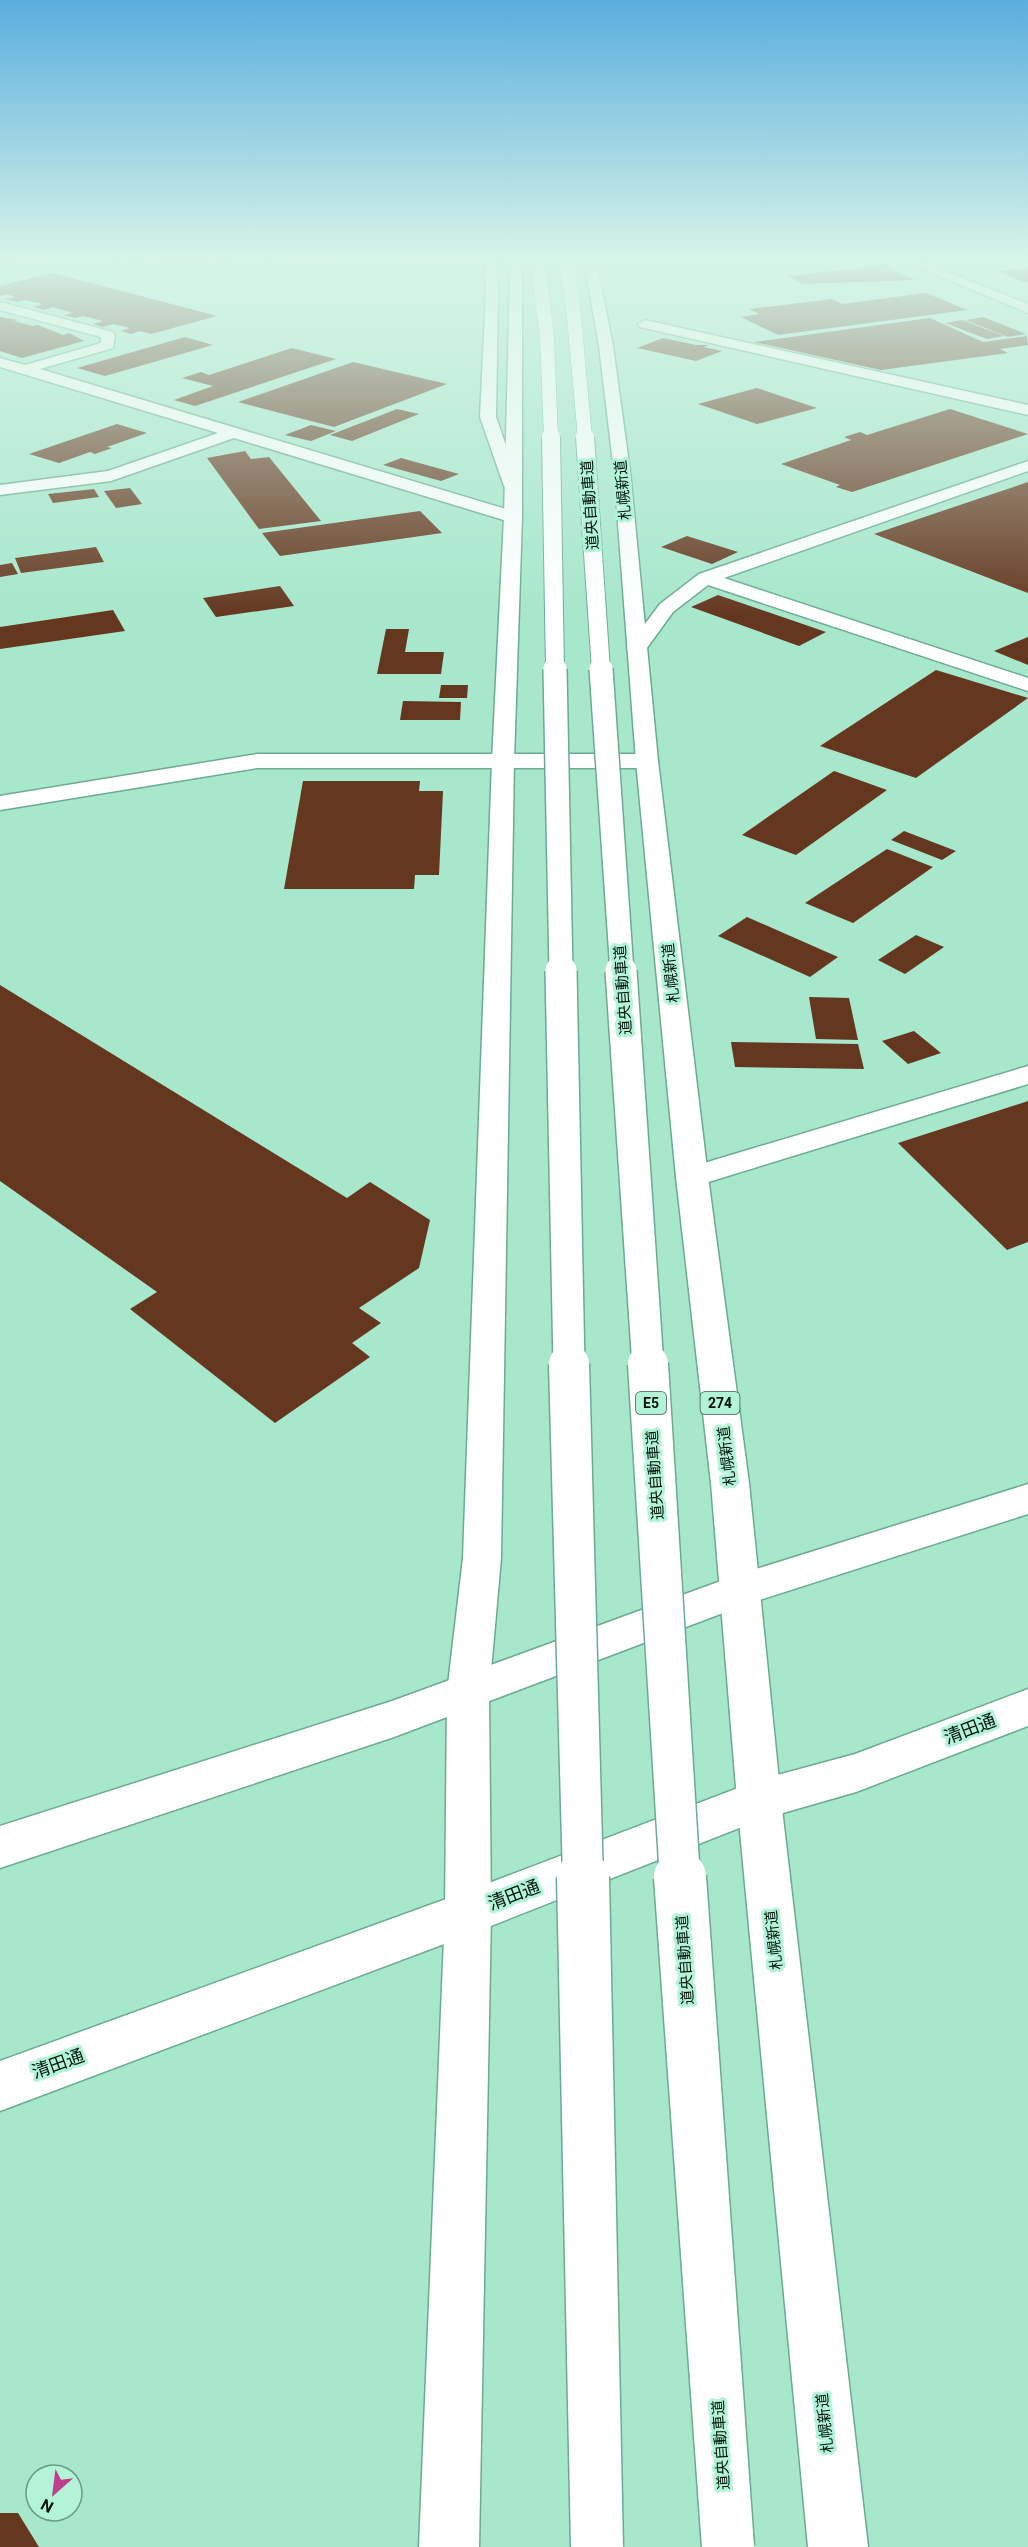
<svg xmlns="http://www.w3.org/2000/svg" width="1028" height="2547" font-family="Roboto,'Noto Sans JP',sans-serif">
<style>
.green{fill:#cdcc92}
.building{fill:#65371f}
.lines{fill:none;stroke-linecap:round;stroke-linejoin:round}
.minor-casing{stroke:#6cab92;stroke-width:3}
.highway-casing{stroke:#6cab92;stroke-width:3}
.path{stroke:#5a8573;stroke-width:1.5;stroke-dasharray:1.5 2;stroke-linecap:butt}
.minor{fill:#fff;fill-rule:evenodd}
.highway{fill:#fff;fill-rule:evenodd}
.highway-bridge-far5-casing{stroke:#6cab92;stroke-width:15;stroke-linecap:butt}
.highway-bridge-far4-casing{stroke:#6cab92;stroke-width:20;stroke-linecap:butt}
.highway-bridge-far3-casing{stroke:#6cab92;stroke-width:26;stroke-linecap:butt}
.highway-bridge-far2-casing{stroke:#6cab92;stroke-width:34;stroke-linecap:butt}
.highway-bridge-far1-casing{stroke:#6cab92;stroke-width:43;stroke-linecap:butt}
.highway-bridge-casing{stroke:#6cab92;stroke-width:55;stroke-linecap:butt}
.highway-bridge-far5{stroke:#fff;stroke-width:14}
.highway-bridge-far4{stroke:#fff;stroke-width:18}
.highway-bridge-far3{stroke:#fff;stroke-width:23}
.highway-bridge-far2{stroke:#fff;stroke-width:31}
.highway-bridge-far1{stroke:#fff;stroke-width:40}
.highway-bridge{stroke:#fff;stroke-width:52}
.labels{text-anchor:middle;stroke-width:6;stroke-linejoin:round;paint-order:stroke}
.shield{fill:#b3f4d9;stroke:#365648;stroke-width:1.5}
.shield-label{font-size:14px;font-weight:bold;fill:#00120a}
.street-label{font-size:15px;fill:#00120a;stroke:#b3f4d9}
.near-street-label{font-size:18px;fill:#00120a;stroke:#b3f4d9}
</style>
<rect width="100%" height="100%" fill="#a7e7cc"/>
<path class="green" d="M0,260h521c-61,4 -121,1 -183,2 -113,0 -225,2 -338,0z"/>
<g class="building">
<path d="M885,265l30,15 -112,4 -15,-8z"/>
<path d="M1028,268v14h-4l-26,-10z"/>
<path d="M53,273l164,43 -66,18 -11,-3 -9,3 -10,-3 9,-3 -17,-4 -10,3 -10,-3 10,-3 -20,-5 -8,2 -11,-3 9,-2 -20,-6 -9,3 -11,-3 10,-3 -18,-4 -9,2 -11,-3 10,-2 -8,-3 -7,2v-10z"/>
<path d="M926,293l41,17 -189,25 -37,-18 18,-3 -10,-5 83,-10 10,5z"/>
<path d="M0,317l18,3 -4,1 19,5 5,-1 25,10 6,-2 15,8 -62,17 -22,-7z"/>
<path d="M983,317l43,17 -18,3 -43,-17z"/>
<path d="M930,318l53,24 44,-6 1,9 -28,4 8,4 -127,17 -127,-28z"/>
<path d="M962,320l42,16 -17,3 -42,-16z"/>
<path d="M185,337l28,8 -108,31 -28,-8z"/>
<path d="M663,338l33,7h13l-5,2 18,4 -26,10 -59,-13z"/>
<path d="M292,348l44,11 -141,47 -21,-6 39,-14 -31,-8 19,-6 8,3z"/>
<path d="M353,362l94,22 -113,43 -96,-25z"/>
<path d="M757,388l60,20 -60,16 -59,-20z"/>
<path d="M397,409l22,5 -67,27 -22,-6z"/>
<path d="M950,409l78,25 -176,58 -16,-5 4,-2 -59,-21 70,-24 -7,-3 16,-5 7,3z"/>
<path d="M117,424l30,9 -40,14 5,1 -17,6 -5,-2 -31,11 -30,-9z"/>
<path d="M311,425l25,6 -25,10 -26,-6z"/>
<path d="M245,451l6,8 18,-2 52,64 -62,8 -52,-71z"/>
<path d="M401,458l58,16 -18,7 -58,-16z"/>
<path d="M1028,482v111l-154,-59z"/>
<path d="M130,488l12,16 -26,4 -12,-17z"/>
<path d="M94,489l5,8 -46,6 -5,-9z"/>
<path d="M420,511l22,22 -162,23 -18,-23z"/>
<path d="M687,536l51,16 -26,12 -51,-17z"/>
<path d="M96,547l8,15 -83,11 -6,-15z"/>
<path d="M12,563l6,11 -18,3v-12z"/>
<path d="M280,586l14,20 -78,11 -13,-19z"/>
<path d="M718,595l108,37 -27,14 -108,-39z"/>
<path d="M113,610l12,21 -125,18v-22z"/>
<path d="M386,629h23l-4,23h39l-3,22h-64z"/>
<path d="M1028,637v28l-34,-14z"/>
<path d="M936,670l92,28 -112,80 -96,-32z"/>
<path d="M441,685h27l-1,13h-28z"/>
<path d="M403,701l58,1 -1,18h-60z"/>
<path d="M834,771l53,19 -91,65 -54,-20z"/>
<path d="M303,781h117l-1,10h24l-4,84h-24l-1,14h-130z"/>
<path d="M904,831l52,20 -14,9 -51,-20z"/>
<path d="M887,849l46,18 -80,56 -48,-20z"/>
<path d="M747,917l91,40 -28,20 -92,-41z"/>
<path d="M916,935l28,12 -39,27 -27,-14z"/>
<path d="M0,985l347,213 23,-16 60,38 -11,48 -60,40 22,15 -29,20 18,14 -95,66 -145,-114 27,-17 -157,-111z"/>
<path d="M809,997l40,1 9,42 -42,-1z"/>
<path d="M914,1031l27,22 -33,11 -26,-23z"/>
<path d="M731,1042l127,2 6,25 -129,-2z"/>
<path d="M1028,1101v141l-21,8 -109,-107z"/>
<path d="M0,2513h18l21,34h-39z"/>
</g>
<g class="lines">
<defs>
<g id="minor">
<path d="M484,260h12l2,33 -2,124 24,69 -8,5 -8,-5 -24,-69 6,-124z"/>
<path d="M0,302l113,30 2,3 -2,13 -73,21 479,144 3,4 -9,5 -6,-1 -273,-83 -123,43 -111,14v-10l108,-14 110,-38 -218,-66v-9l25,7 76,-22v-6l-101,-27z"/>
<path d="M645,320l383,85v10l-388,-88 -2,-3z"/>
<path d="M1028,461v10l-304,107 304,100v13l-320,-106 -35,27 -29,40h-14l-3,-4 33,-44 39,-30z"/>
<path d="M257,754h390l8,2 3,5 -3,5 -8,2h-390l-257,42v-14z"/>
<path d="M1028,1066v18l-336,103 -11,-3 -5,-7 5,-7z"/>
<path d="M1028,1484v30l-281,90 -353,133 -394,131v-42l392,-125 348,-127z"/>
<path d="M1028,1689v37l-172,66 -94,27 -294,116 -468,176v-50l468,-170 291,-111 96,-26z"/>
</g>
<g id="highway">
<path d="M507,260h12l3,16v241l-8,244 -13,797 -12,135 2,220 -12,634h-60l26,-634 2,-220 16,-135 29,-797 12,-244 6,-241z"/>
<path d="M584,260h12l17,86 17,125 28,290 50,416 41,306 32,317 87,747h-60l-71,-747 -26,-317 -35,-306 -40,-416 -22,-290 -15,-125z"/>
<path d="M901,260h16l111,44v9z"/>
</g>
</defs>
<use href="#minor" class="minor-casing"/>
<use href="#highway" class="highway-casing"/>
<path class="path" d="M0,260l199,3 114,-3"/>
<use href="#minor" class="minor"/>
<use href="#highway" class="highway"/>
<defs>
<g id="highway-bridge-far5">
<path d="M538,260l9,77 4,101"/>
<path d="M565,260l7,35 13,143"/>
</g>
<g id="highway-bridge-far4">
<path d="M551,437l4,233"/>
<path d="M585,437l16,233"/>
</g>
<g id="highway-bridge-far3">
<path d="M555,669l6,303"/>
<path d="M601,669l21,303"/>
</g>
<g id="highway-bridge-far2">
<path d="M561,971l8,395"/>
<path d="M621,971l27,395"/>
</g>
<g id="highway-bridge-far1">
<path d="M569,1364l14,515"/>
<path d="M648,1364l32,515"/>
</g>
<g id="highway-bridge">
<path d="M583,1877l14,670"/>
<path d="M680,1877l48,670"/>
</g>
</defs>
<use href="#highway-bridge-far5" class="highway-bridge-far5-casing"/>
<use href="#highway-bridge-far4" class="highway-bridge-far4-casing"/>
<use href="#highway-bridge-far3" class="highway-bridge-far3-casing"/>
<use href="#highway-bridge-far2" class="highway-bridge-far2-casing"/>
<use href="#highway-bridge-far1" class="highway-bridge-far1-casing"/>
<use href="#highway-bridge" class="highway-bridge-casing"/>
<use href="#highway-bridge-far5" class="highway-bridge-far5"/>
<use href="#highway-bridge-far4" class="highway-bridge-far4"/>
<use href="#highway-bridge-far3" class="highway-bridge-far3"/>
<use href="#highway-bridge-far2" class="highway-bridge-far2"/>
<use href="#highway-bridge-far1" class="highway-bridge-far1"/>
<use href="#highway-bridge" class="highway-bridge"/>
</g>
<linearGradient id="sky" x2="0" y2="1"><stop stop-color="#5aaede"/><stop offset="0.42" stop-color="#d7f4e8"/><stop offset="1" stop-color="#d7f4e8" stop-opacity="0"/></linearGradient>
<rect width="1028" height="616" fill="url(#sky)"/>
<g class="labels">
<g class="shield">
<rect x="636" y="1392" width="30" height="22" rx="4.5"/>
<rect x="700.5" y="1392" width="39" height="22" rx="4.5"/>
</g>
<g class="shield-label">
<text x="651" y="1408">E5</text>
<text x="720" y="1408">274</text>
</g>
<g class="street-label">
<text transform="translate(623 490) rotate(-95)" y="5">札幌新道</text>
<text transform="translate(590 505) rotate(-94)" y="5">道央自動車道</text>
<text transform="translate(671 973) rotate(-96)" y="5">札幌新道</text>
<text transform="translate(623 990) rotate(-94)" y="5">道央自動車道</text>
<text transform="translate(727 1456) rotate(-97)" y="5">札幌新道</text>
<text transform="translate(655 1475) rotate(-94)" y="5">道央自動車道</text>
<text transform="translate(774 1940) rotate(-96)" y="5">札幌新道</text>
<text transform="translate(685 1960) rotate(-94)" y="5">道央自動車道</text>
<text transform="translate(825 2423) rotate(-96)" y="5">札幌新道</text>
<text transform="translate(721 2445) rotate(-94)" y="5">道央自動車道</text>
</g>
<g class="near-street-label">
<text transform="translate(970 1729) rotate(-21)" y="6">清田通</text>
<text transform="translate(514 1895) rotate(-21)" y="6">清田通</text>
<text transform="translate(58 2064) rotate(-20)" y="6">清田通</text>
</g>
</g>
<g transform="translate(54 2493) rotate(208)"><circle r="28" fill="#b3f4d9" stroke="#6b9a86" stroke-width="1.5"/>
<path d="M0-4.5L10 22L0 15L-10 22Z" fill="#be3f8c"/>
<text y="-9" font-size="16" font-weight="bold" text-anchor="middle" fill="#00120a">N</text>
</g>
</svg>
